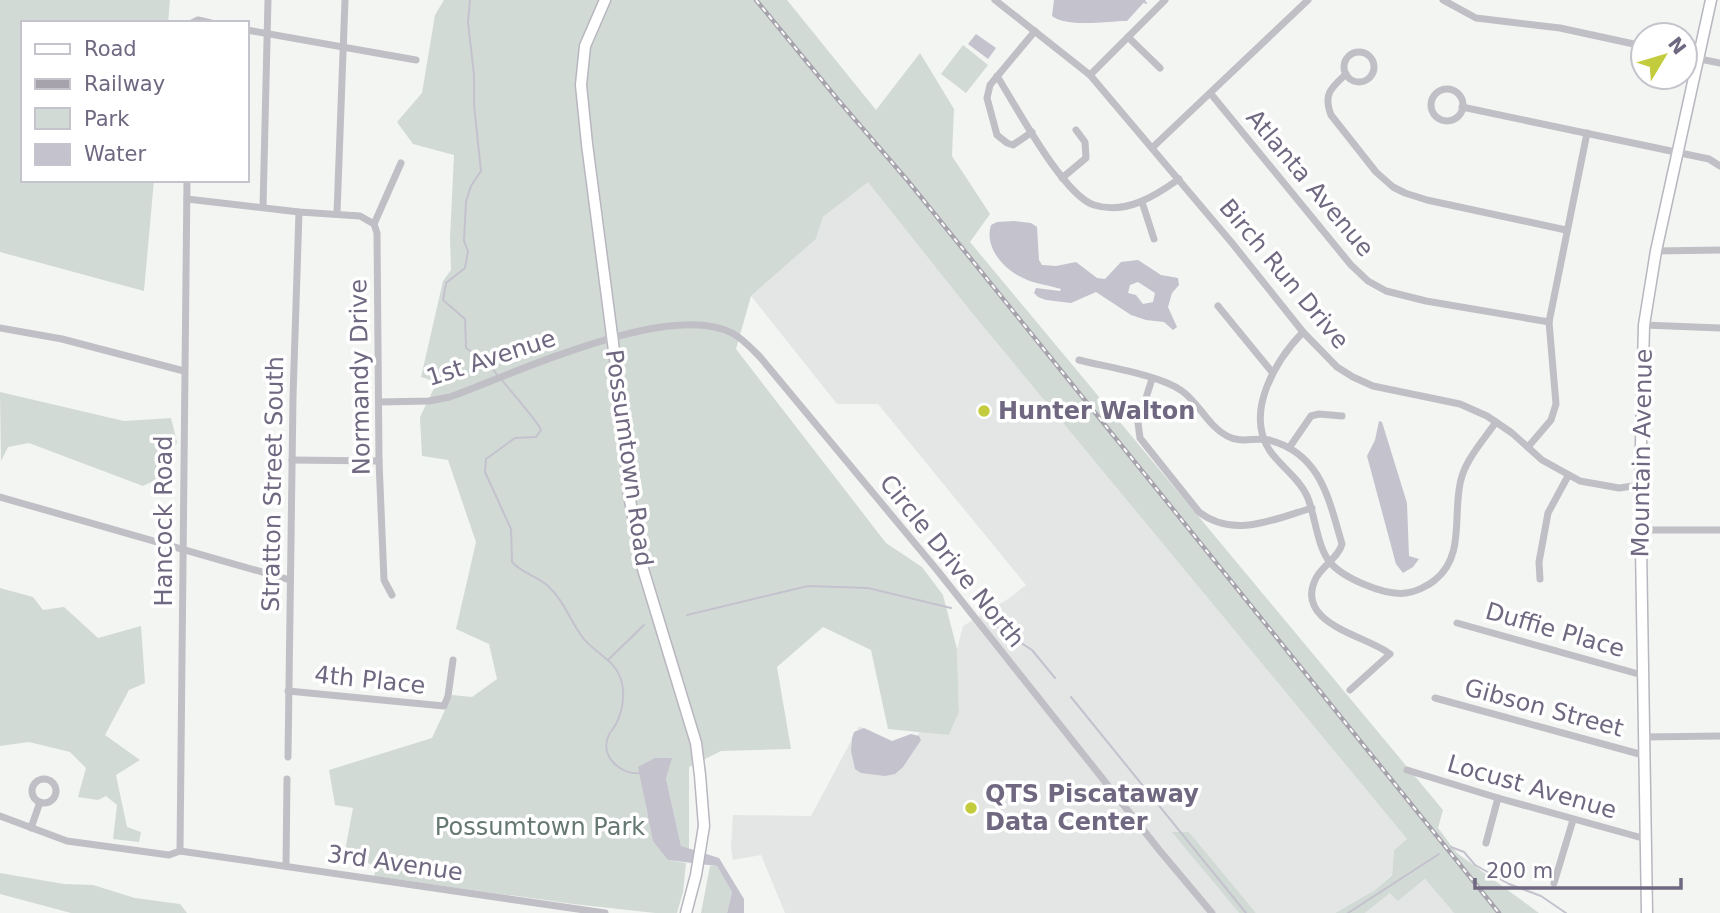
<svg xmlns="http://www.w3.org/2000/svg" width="1720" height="913" font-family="'DejaVu Sans',sans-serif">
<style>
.built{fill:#e4e6e6}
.green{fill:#d2dad6}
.water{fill:#c3c2cd;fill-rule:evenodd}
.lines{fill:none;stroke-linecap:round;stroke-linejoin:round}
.stream{stroke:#c3c2cd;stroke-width:2}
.secondary-casing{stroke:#b8b6be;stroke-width:13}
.street{stroke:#c1bfc6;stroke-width:7}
.secondary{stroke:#fff;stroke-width:10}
.rail-casing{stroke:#a6a3ac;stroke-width:4.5}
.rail{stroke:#fff;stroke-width:2;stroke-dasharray:5;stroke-linecap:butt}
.poi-dot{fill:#c2cc3c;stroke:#fff;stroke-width:2.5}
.labels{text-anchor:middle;stroke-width:7;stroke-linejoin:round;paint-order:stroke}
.street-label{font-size:24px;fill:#6f6880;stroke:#fff}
.poi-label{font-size:24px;font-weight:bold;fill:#6f6880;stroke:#fff;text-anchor:start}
.park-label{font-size:24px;fill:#667872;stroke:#fff}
</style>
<rect width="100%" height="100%" fill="#f3f5f3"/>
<g class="built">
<path d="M868,181l104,132 435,526 -13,11 -2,24 -17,16 -40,23h-79l-67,-81h-16l66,81h-454l-24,-58 -28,5 -2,-12 2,-33 78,1 48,-90 50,26 11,-21 29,4 10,-23 -2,-63 6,-23 45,-27 18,-14 -148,-181h-41l-86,-108 65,-57 7,-22z"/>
<path d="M1425,879l29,34h-89l26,-21 7,9z"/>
</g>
<g class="green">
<path d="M0,0h170l-2,23h-145v157h131l-10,111 -144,-39z"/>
<path d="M444,0h343l89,110 44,-57 34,56 -2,47 38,58 -20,28 473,568 -5,18 19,25 82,60h-85l-29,-34 -27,22 -8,-8 -25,20h-30l40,-23 17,-15 2,-25 13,-11 -435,-526 -104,-131 -45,35 -7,22 -65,57 -15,53 150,194 36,24 21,28 14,54 2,63 -10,23 -61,-6 -17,-79 -48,-23 -46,40 14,82 -70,2 -32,16v82l-8,-3 -15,-68 -22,17 3,18 21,47 18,3 -3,29 -6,21h-22l-82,-9 -199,-28 3,-10 -33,-10 9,-48 -18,-3 -6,-35 103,-32 20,-43 20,2 25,-18 -8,-35 -33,-15 20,-87 -28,-82 -26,-4 -2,-39 17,-35 -16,-5 22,-96 8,-11 -1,-32 4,-83 -41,-11 -16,-22 25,-29 13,-78z"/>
<path d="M963,45l25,20 -22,28 -25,-19z"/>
<path d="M0,392l124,29 47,-3 6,24 -13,34 -21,10 -114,-43 -21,4 -7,14z"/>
<path d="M0,588l33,9 10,13 21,-3 34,31 43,-12 4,57 -16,7 -24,45 35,25 -24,15 11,52 14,5 -2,10 -26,-3 4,-34 -11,-9 -8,4 -20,-3 8,-29 -16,-16 -41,-10 -29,4z"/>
<path d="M1172,832h17l67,81h-17z"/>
<path d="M710,866h7l15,26 -5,21h-26z"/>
<path d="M0,873l64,11 29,1 42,13 45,6 7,9h-116l-71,-19z"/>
</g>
<g class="water">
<path d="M1054,0h92l-19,21c-21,0 -59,7 -75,-5z"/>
<path d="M976,34l20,14 -8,11 -20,-15z"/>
<path d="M1014,221l17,2 6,4 2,33 3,5 14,1 20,-4 21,16 8,1 16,-17 17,-2 23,15 17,3 1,7 -7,8 -4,14 9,20 -4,3 -9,-8 -18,-2 -15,-5 -35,-23 -25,11 -25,-3 -8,-3 -4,-4 2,-5 24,3 1,-2c-12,-4 -27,-5 -38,-11 -20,-9 -39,-31 -32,-53l6,-3zM1138,282l17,11 -2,9 -10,2 -7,-9 -8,-2 2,-8z"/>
<path d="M1379,421l3,1 25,81 2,53 10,3 -6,8 -10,6 -7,-9 -29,-108 8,-16z"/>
<path d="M864,728l28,13 19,-7 8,2 2,4 -18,27 -8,7 -10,2 -24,-3 -6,-4 -4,-18 1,-13 2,-6z"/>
<path d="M655,758h17l-6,20 15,68 38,12 25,41v14h-17l5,-21 -15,-26 -49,-6 -15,-19 -15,-74z"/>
</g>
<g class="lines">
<g class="stream">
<path d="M470,0l-2,22 6,53v30l7,66 -10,15 -5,15 -2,40 4,10 -3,17 -19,15 -3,17 22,19 1,29 23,15 8,12"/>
<path d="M1142,0l4,3"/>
<path d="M501,379c7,9 38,44 40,51l-5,7 -21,1 -29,21 -1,13 26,57 1,33c10,11 24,14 35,23 17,15 23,36 36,53 11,14 31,22 37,39 6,15 3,33 -4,47 -2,4 -7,9 -8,13 -8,21 15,39 33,36"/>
<path d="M687,615l121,-29 60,2 83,20"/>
<path d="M994,625l38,25 23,28"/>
<path d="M608,660l36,-35"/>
<path d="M1071,697l175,216"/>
<path d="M1451,847l13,5 11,13 34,19 32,12 25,17"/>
<path d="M1348,913l91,-59"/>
</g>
<defs>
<g id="secondary">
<path d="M605,0l-20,46 -4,39 6,59 35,268 7,83 14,74 53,174 4,32 4,51 -8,49 -10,38"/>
<path d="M1647,913l-7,-428 4,-160 12,-74 55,-251"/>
</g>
</defs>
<use href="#secondary" class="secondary-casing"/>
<g class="street">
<path d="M995,0l95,75 142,168 71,89 34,35 16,10 20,9 87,18 27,12 25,17 30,27 38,21 39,7 21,-3"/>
<path d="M1443,0l33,18 84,10 83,18"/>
<path d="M192,23l6,-3 13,3"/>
<path d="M247,30l169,30"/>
<path d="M1128,37l32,31"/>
<circle cx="1359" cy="67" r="15"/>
<path d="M1685,56l35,7"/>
<path d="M1346,74c-15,14 -23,20 -15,41l45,57 17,15 12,6 22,7 139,30"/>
<path d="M1090,75l75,-75"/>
<path d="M997,76c19,30 66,119 97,129 32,10 61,-9 85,-26"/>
<circle cx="1447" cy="105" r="16"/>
<path d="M1211,94l140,171 17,16 18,10 40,10 123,21"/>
<path d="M1462,107l247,52 11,7"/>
<path d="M1032,132l-19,13 -6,-2 -10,-8 -10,-37 3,-13 45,-54"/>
<path d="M1153,147l155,-147"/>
<path d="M1062,178l24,-20 -1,-16 -9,-12"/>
<path d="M187,199l112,13 61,4 14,8"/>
<path d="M1142,202l12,37"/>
<path d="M263,207l5,-207"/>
<path d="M337,213l8,-213"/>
<path d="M1656,251l64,-1"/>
<path d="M1218,306l54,66"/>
<path d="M1644,325l76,3"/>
<path d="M0,328l62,11 122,32"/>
<path d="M1303,332c-27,28 -59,80 -33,119 11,16 29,27 37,45 8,18 10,50 22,65 13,17 56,35 77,32 9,-1 22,-7 29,-13 32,-25 16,-71 27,-104 6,-19 23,-38 34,-54"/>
<path d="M1079,360c27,7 81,15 103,31 17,12 26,35 45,45 14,8 28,1 42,4 52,13 60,60 73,104 -3,13 -20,22 -26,34 -23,46 50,57 74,76l-40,36"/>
<path d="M1152,379l-14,44 2,15 59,74c35,27 75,7 113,-4"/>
<path d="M379,402l50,-1 21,-4c64,-23 219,-97 282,-64 10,5 20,16 28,24l177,213 223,281 52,62"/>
<path d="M1528,447l23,-27 5,-16 -7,-82 38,-189"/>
<path d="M1289,448l22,-32 8,-2 23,2"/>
<path d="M292,460l87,1"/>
<path d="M0,497l290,83"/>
<path d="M1641,530h79"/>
<path d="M1540,579l-1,-17 9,-49 20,-37"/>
<path d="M392,595l-8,-15 -5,-119 -2,-228 -3,-9 27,-61"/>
<path d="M1457,623l185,52"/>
<path d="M288,691l156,15 4,-10 5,-36"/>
<path d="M1435,698l208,57"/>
<path d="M1643,737l77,-1"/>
<path d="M288,757l5,-360 6,-185"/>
<path d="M1407,770l91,28 148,41"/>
<circle cx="44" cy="791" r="12"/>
<path d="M0,816l67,25 102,14 11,-4 425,62"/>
<path d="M31,828l9,-26"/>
<path d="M1486,843l12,-45"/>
<path d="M180,851l7,-671"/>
<path d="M286,866l1,-87"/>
<path d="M1554,883l19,-63"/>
</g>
<use href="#secondary" class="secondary"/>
<defs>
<path id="rail" d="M756,0l83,101 69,80 591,732"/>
</defs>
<use href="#rail" class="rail-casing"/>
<use href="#rail" class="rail"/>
</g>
<g class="poi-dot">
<circle cx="984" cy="411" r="7"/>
<circle cx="971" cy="808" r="7"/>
</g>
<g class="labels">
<g class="street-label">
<text transform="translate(1310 183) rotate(50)" y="8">Atlanta Avenue</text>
<text transform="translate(1284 274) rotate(50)" y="8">Birch Run Drive</text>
<text transform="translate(491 358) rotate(-18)" y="8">1st Avenue</text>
<text transform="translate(360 377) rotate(-91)" y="8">Normandy Drive</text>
<text transform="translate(1642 453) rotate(-89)" y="8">Mountain Avenue</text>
<text transform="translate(629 458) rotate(82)" y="8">Possumtown Road</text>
<text transform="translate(273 484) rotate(-89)" y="8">Stratton Street South</text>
<text transform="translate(164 521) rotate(-90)" y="8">Hancock Road</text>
<text transform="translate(952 561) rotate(51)" y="8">Circle Drive North</text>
<text transform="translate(1555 630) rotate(16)" y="8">Duffie Place</text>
<text transform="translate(370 680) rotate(6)" y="8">4th Place</text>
<text transform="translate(1544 708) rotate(15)" y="8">Gibson Street</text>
<text transform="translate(1532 787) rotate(16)" y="8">Locust Avenue</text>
<text transform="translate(395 863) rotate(8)" y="8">3rd Avenue</text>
</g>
<g class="poi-label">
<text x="998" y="419">Hunter Walton</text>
<text x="985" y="802">QTS Piscataway<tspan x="985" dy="28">Data Center</tspan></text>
</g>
<g class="park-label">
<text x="540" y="835">Possumtown Park</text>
</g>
</g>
<rect x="21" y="21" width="228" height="161" fill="#ffffff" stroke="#c5c3cc" stroke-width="2"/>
<rect x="35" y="44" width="35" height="10" fill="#ffffff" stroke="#c5c3cc" stroke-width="2"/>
<text x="84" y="56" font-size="21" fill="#6f6880">Road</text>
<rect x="35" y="79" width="35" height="10" fill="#a6a3ac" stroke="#c5c3cc" stroke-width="2"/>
<text x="84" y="91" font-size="21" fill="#6f6880">Railway</text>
<rect x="35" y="108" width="35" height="21" fill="#d2dad6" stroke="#c5c3cc" stroke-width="2"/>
<text x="84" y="126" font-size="21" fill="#6f6880">Park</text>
<rect x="35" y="144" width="35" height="21" fill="#c3c2cd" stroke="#c5c3cc" stroke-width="2"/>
<text x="84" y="161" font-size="21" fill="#6f6880">Water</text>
<g transform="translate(1664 56) rotate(52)"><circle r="33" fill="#ffffff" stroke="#c5c3cc" stroke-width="2"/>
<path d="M0-5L12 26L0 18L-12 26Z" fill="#c2cc3c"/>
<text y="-10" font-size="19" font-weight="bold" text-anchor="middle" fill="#6f6880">N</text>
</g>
<path d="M1475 878v10h206v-10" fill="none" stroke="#6f6880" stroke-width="3.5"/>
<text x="1486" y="878" font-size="21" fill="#6f6880" stroke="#ffffff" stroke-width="5" paint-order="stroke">200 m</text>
</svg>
